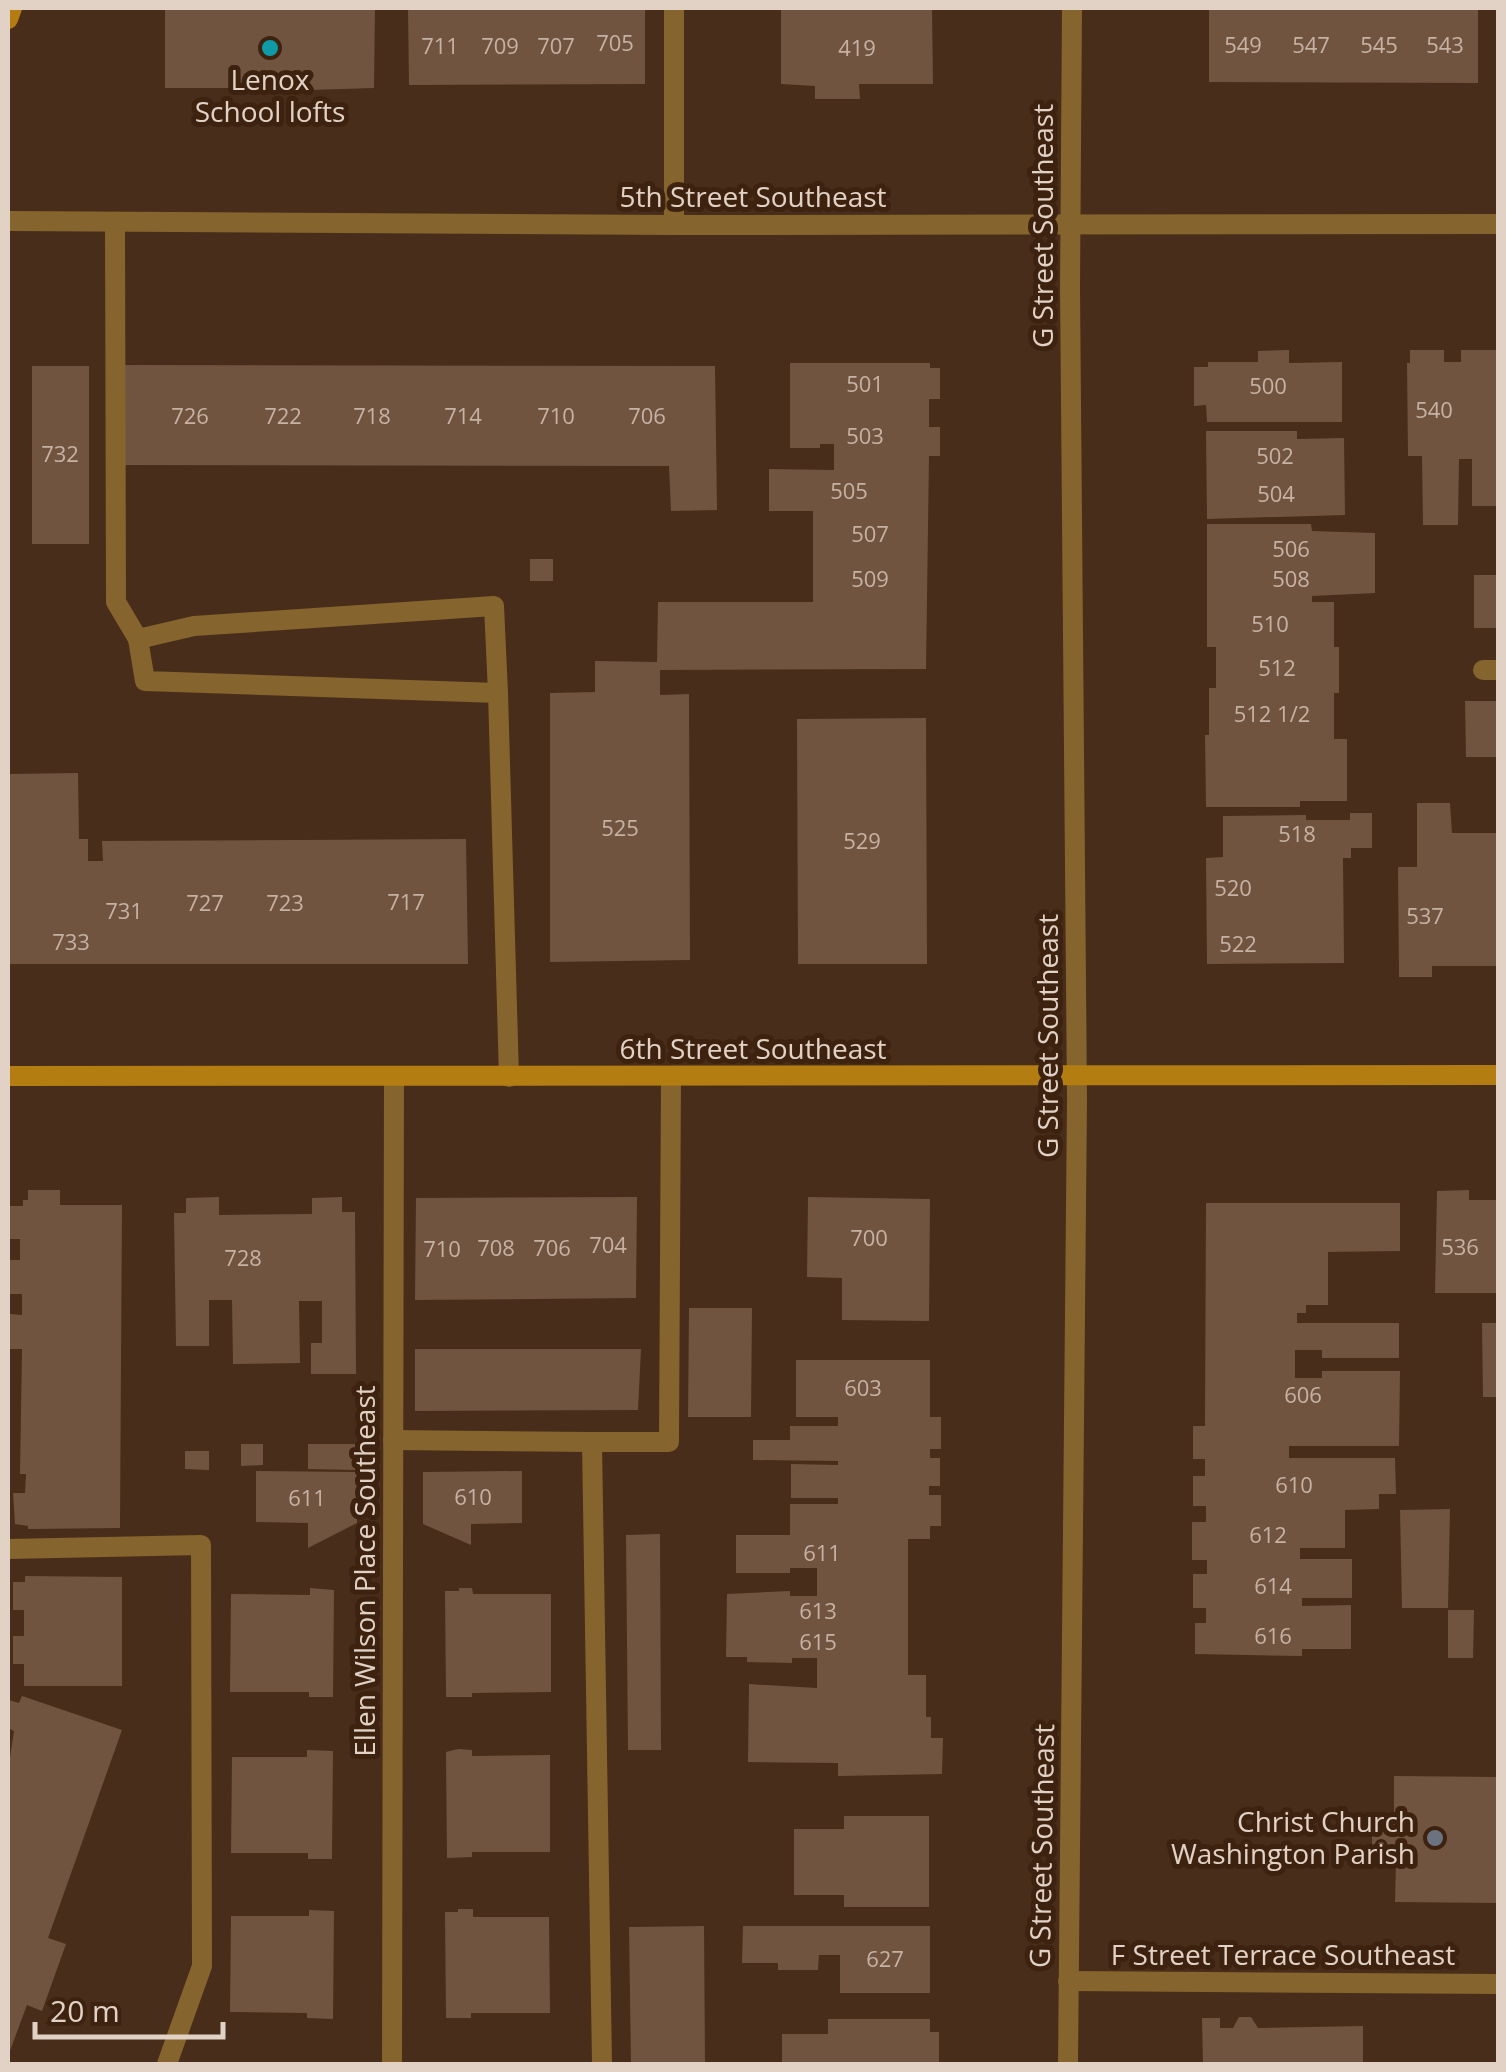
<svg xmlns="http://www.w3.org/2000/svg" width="1506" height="2072" font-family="'Open Sans',sans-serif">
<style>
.building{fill:#71543f}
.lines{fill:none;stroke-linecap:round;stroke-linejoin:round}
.lane{stroke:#86642d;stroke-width:20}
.street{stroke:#86642d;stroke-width:20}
.secondary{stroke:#b37d12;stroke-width:20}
.culture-dot{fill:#0f9aa8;stroke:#3d230f;stroke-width:4}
.worship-dot{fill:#6b7280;stroke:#3d230f;stroke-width:4}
.labels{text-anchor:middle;stroke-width:10;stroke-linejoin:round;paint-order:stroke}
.number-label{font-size:22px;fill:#c6b2a4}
.poi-label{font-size:28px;fill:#e2d1c5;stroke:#3d230f}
.street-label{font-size:28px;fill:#e2d1c5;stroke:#3d230f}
</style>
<rect width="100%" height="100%" fill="#472d1a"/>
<g class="building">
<path d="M165,8h210l-1,80 -129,4v-4h-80z"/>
<path d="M408,8h237v76l-236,1z"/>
<path d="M781,8h151l1,76h-74l1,15h-45v-13l-34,-2z"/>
<path d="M1209,8h269v75l-269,-1z"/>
<path d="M1289,350v13l53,-1v60h-135l-1,-17 -12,1v-39h14v-5h50v-11z"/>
<path d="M1410,350h34v12h17v-12h35l2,156h-26v-47h-13l-1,66h-35l-1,-69h-14l-1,-93h3z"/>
<path d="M790,363h140v5h10v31h-11v28h11v29h-11l-3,213 -266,1v25l29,-1 1,266 -140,2v-269l45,-1v-31l62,1 1,-60h155v-91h-44v-42l65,1v-26h-14v4h-30z"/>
<path d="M121,365l594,1 2,144 -46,1 -2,-45 -548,-1z"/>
<rect x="32" y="366" width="57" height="178"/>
<path d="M1206,431h91v8l47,-1 1,77 -138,4z"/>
<path d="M1207,524h104l1,7 63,2v60l-63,3v6h22v45h5v46h-5v46h13v62h-47v6h-94l-1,-72h4v-47h7v-41h-9z"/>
<rect x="530" y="559" width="23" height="22"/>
<rect x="1474" y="575" width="24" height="53"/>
<path d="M1465,701h33v56h-32z"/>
<path d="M926,718l1,246h-129l-1,-245z"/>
<path d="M78,773l1,66h9v22h15l-1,-20 364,-2 2,125h-460v-190z"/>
<path d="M1417,803h33l2,30h46v133h-66v11h-33l-1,-110h19z"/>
<path d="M1350,813h22v35h-21v10h-8l1,105 -137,1 -1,-106 17,-1v-41l83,-1v5h44z"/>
<path d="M28,1190h32v15h62l-2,323 -92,1v-3l-13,-2 -2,-31h12l1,-19h-6l2,-125h-12v-35l12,1v-21h-12v-34h10v-21h-10v-33h13v-6h5z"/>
<path d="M1469,1190v10h29v93h-63l2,-102z"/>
<path d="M219,1197v18l93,-1v-16l30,-1v15h13l1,162h-45v-31h11v-42h-23l1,62 -67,1 -1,-64h-23v46h-33l-2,-133h12v-15z"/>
<path d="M637,1197l-1,101 -221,2 1,-102z"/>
<path d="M808,1197l122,2 -1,122 -87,-1v-42l-35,-1z"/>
<path d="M1206,1203h194v48l-72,1v53h-22v8h-9v10h102v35h-77v-8h-27v28h27v-7h78l-1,75h-110v12h106l1,36h-17v15l-34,1v38h-45v11h52v39h-50v8l49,-1v44h-49v7l-107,-2v-31h11v-15h-13v-34h14v-14h-15v-38h14v-16h-13v-30h12v-17h-12v-33h12z"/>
<path d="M689,1308h63l-1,109h-63z"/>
<path d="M1482,1323h16v74h-15z"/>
<path d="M415,1349h226l-3,61 -223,1z"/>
<path d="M796,1360h134v57h11v32h-11v9h10v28h-11v9h12v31h-11v13h-22v136h18v42h5v21h12l-1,36 -104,2v-13l-90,-1 1,-78 68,4v-30h-25v5l-45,-1v-5h-21l1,-63 63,-3v5h27v-28h-27v5h-54v-38h54v-31h48v-6h-47v-34l47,1v-4l-85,-1v-20h37v-14h48v-9h-42z"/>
<path d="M241,1444h22v21l-22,1z"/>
<path d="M308,1444h47v26l-47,-1z"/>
<path d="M185,1451h24v19l-24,-1z"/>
<path d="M256,1471l101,1v51l-49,25v-25l-52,-1z"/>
<path d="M522,1471v52l-51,1v21l-48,-21v-52z"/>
<path d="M1450,1509l-2,99h-46l-2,-98z"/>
<path d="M660,1534l1,216h-33l-2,-215z"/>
<path d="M25,1576l97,1v109h-98v-22h-11v-28h11v-26h-11v-28h12z"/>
<path d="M310,1588l24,2 -1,107h-24v-5h-79l1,-98 79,1z"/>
<path d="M459,1588h13l1,6h78v98l-79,1v4h-26l-1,-106h14z"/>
<path d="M1448,1610h26l-1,48h-25z"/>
<path d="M22,1696l100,34 -74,208 18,6 -24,67 -15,-6 -19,51v-300l2,1 4,-26 -6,-3v-20l1,-8 10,3z"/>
<path d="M458,1749l14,1v6l78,-1v97h-78v5l-25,1 -1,-106z"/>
<path d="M307,1750l26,1 -1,108h-24v-6h-77l1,-96h75z"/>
<path d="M1394,1776l104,1v126l-103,-1 1,-40h-7v-5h-17v-37h17v-3h5z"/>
<path d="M844,1816h85v91h-85v-12h-50v-66h50z"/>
<path d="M458,1909h15v8h76l1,96h-79v5h-25l-1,-106h13z"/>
<path d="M309,1910l25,1 -1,108 -26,-1v-5l-77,-1 1,-96h78z"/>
<path d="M704,1926l1,138h-74l-2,-137z"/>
<path d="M743,1926h187v67h-90v-38h-21l-1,15h-40v-7h-36z"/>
<path d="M1239,2017h12l7,11 105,-2v38h-160l-1,-46h18v10h13z"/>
<path d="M828,2019h102v13h9v32h-157v-30h46z"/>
</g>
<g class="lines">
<g class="lane">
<path d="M674,8v217"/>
<path d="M115,222l1,380 22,37"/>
<path d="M1483,670h15"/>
<path d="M498,693l-4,-87 -300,20 -56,13 7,42 353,12 11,384"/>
<path d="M393,1440l199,2 10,622"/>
<path d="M592,1442h77l2,-365"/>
<path d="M8,1549l193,-4 1,421 -35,98"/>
<path d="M1068,1981l430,3"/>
</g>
<g class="street">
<path d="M8,221l666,4 824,-1"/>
<path d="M392,2064l2,-987"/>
<path d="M1068,2064l9,-965 -7,-812 2,-279"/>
</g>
<g class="secondary">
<path d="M8,19l4,-11"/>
<path d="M8,1076l1490,-1"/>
</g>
</g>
<circle class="culture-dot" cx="270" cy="48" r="10"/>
<circle class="worship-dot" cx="1435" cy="1838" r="10"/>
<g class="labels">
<g class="number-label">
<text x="615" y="51">705</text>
<text x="1243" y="53">549</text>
<text x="1311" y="53">547</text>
<text x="1379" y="53">545</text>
<text x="1445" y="53">543</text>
<text x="440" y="54">711</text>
<text x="500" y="54">709</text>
<text x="556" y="54">707</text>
<text x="857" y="56">419</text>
<text x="865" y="392">501</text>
<text x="1268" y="394">500</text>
<text x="1434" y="418">540</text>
<text x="190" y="424">726</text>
<text x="283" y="424">722</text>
<text x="372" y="424">718</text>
<text x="463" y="424">714</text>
<text x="556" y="424">710</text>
<text x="647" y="424">706</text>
<text x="865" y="444">503</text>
<text x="60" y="462">732</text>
<text x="1275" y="464">502</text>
<text x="849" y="499">505</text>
<text x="1276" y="502">504</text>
<text x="870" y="542">507</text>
<text x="1291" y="557">506</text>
<text x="870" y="587">509</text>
<text x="1291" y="587">508</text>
<text x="1270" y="632">510</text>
<text x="1277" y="676">512</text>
<text x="1272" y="722">512 1/2</text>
<text x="620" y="836">525</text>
<text x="1297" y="842">518</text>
<text x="862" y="849">529</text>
<text x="1233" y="896">520</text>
<text x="406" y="910">717</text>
<text x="205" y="911">727</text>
<text x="285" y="911">723</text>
<text x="124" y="919">731</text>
<text x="1425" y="924">537</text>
<text x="71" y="950">733</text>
<text x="1238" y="952">522</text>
<text x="869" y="1246">700</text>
<text x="608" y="1253">704</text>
<text x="1460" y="1255">536</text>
<text x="496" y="1256">708</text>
<text x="552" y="1256">706</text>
<text x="442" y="1257">710</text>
<text x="243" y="1266">728</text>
<text x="863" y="1396">603</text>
<text x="1303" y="1403">606</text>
<text x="1294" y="1493">610</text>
<text x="473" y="1505">610</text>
<text x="307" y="1506">611</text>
<text x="1268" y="1543">612</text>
<text x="822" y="1561">611</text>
<text x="1273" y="1594">614</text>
<text x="818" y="1619">613</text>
<text x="1273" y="1644">616</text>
<text x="818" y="1650">615</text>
<text x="885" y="1967">627</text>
</g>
<g class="poi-label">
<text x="270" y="90">Lenox<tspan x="270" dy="32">School lofts</tspan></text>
<text x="1415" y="1832" text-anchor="end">Christ Church<tspan x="1415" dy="32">Washington Parish</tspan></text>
</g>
<g class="street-label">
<text x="753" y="207">5th Street Southeast</text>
<text transform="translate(1043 226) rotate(-90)" y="10">G Street Southeast</text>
<text transform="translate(1048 1036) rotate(-90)" y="10">G Street Southeast</text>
<text x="753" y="1059">6th Street Southeast</text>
<text transform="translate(365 1571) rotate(-90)" y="10">Ellen Wilson Place Southeast</text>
<text transform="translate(1042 1846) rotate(-89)" y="10">G Street Southeast</text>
<text x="1283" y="1965">F Street Terrace Southeast</text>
</g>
</g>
<rect width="1506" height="2072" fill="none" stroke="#e2d1c5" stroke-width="20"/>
<path d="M35 2022v15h188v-15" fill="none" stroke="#e2d1c5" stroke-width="5"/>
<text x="50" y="2022" font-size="30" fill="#e2d1c5" stroke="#3d230f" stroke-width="8" paint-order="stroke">20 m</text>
</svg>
